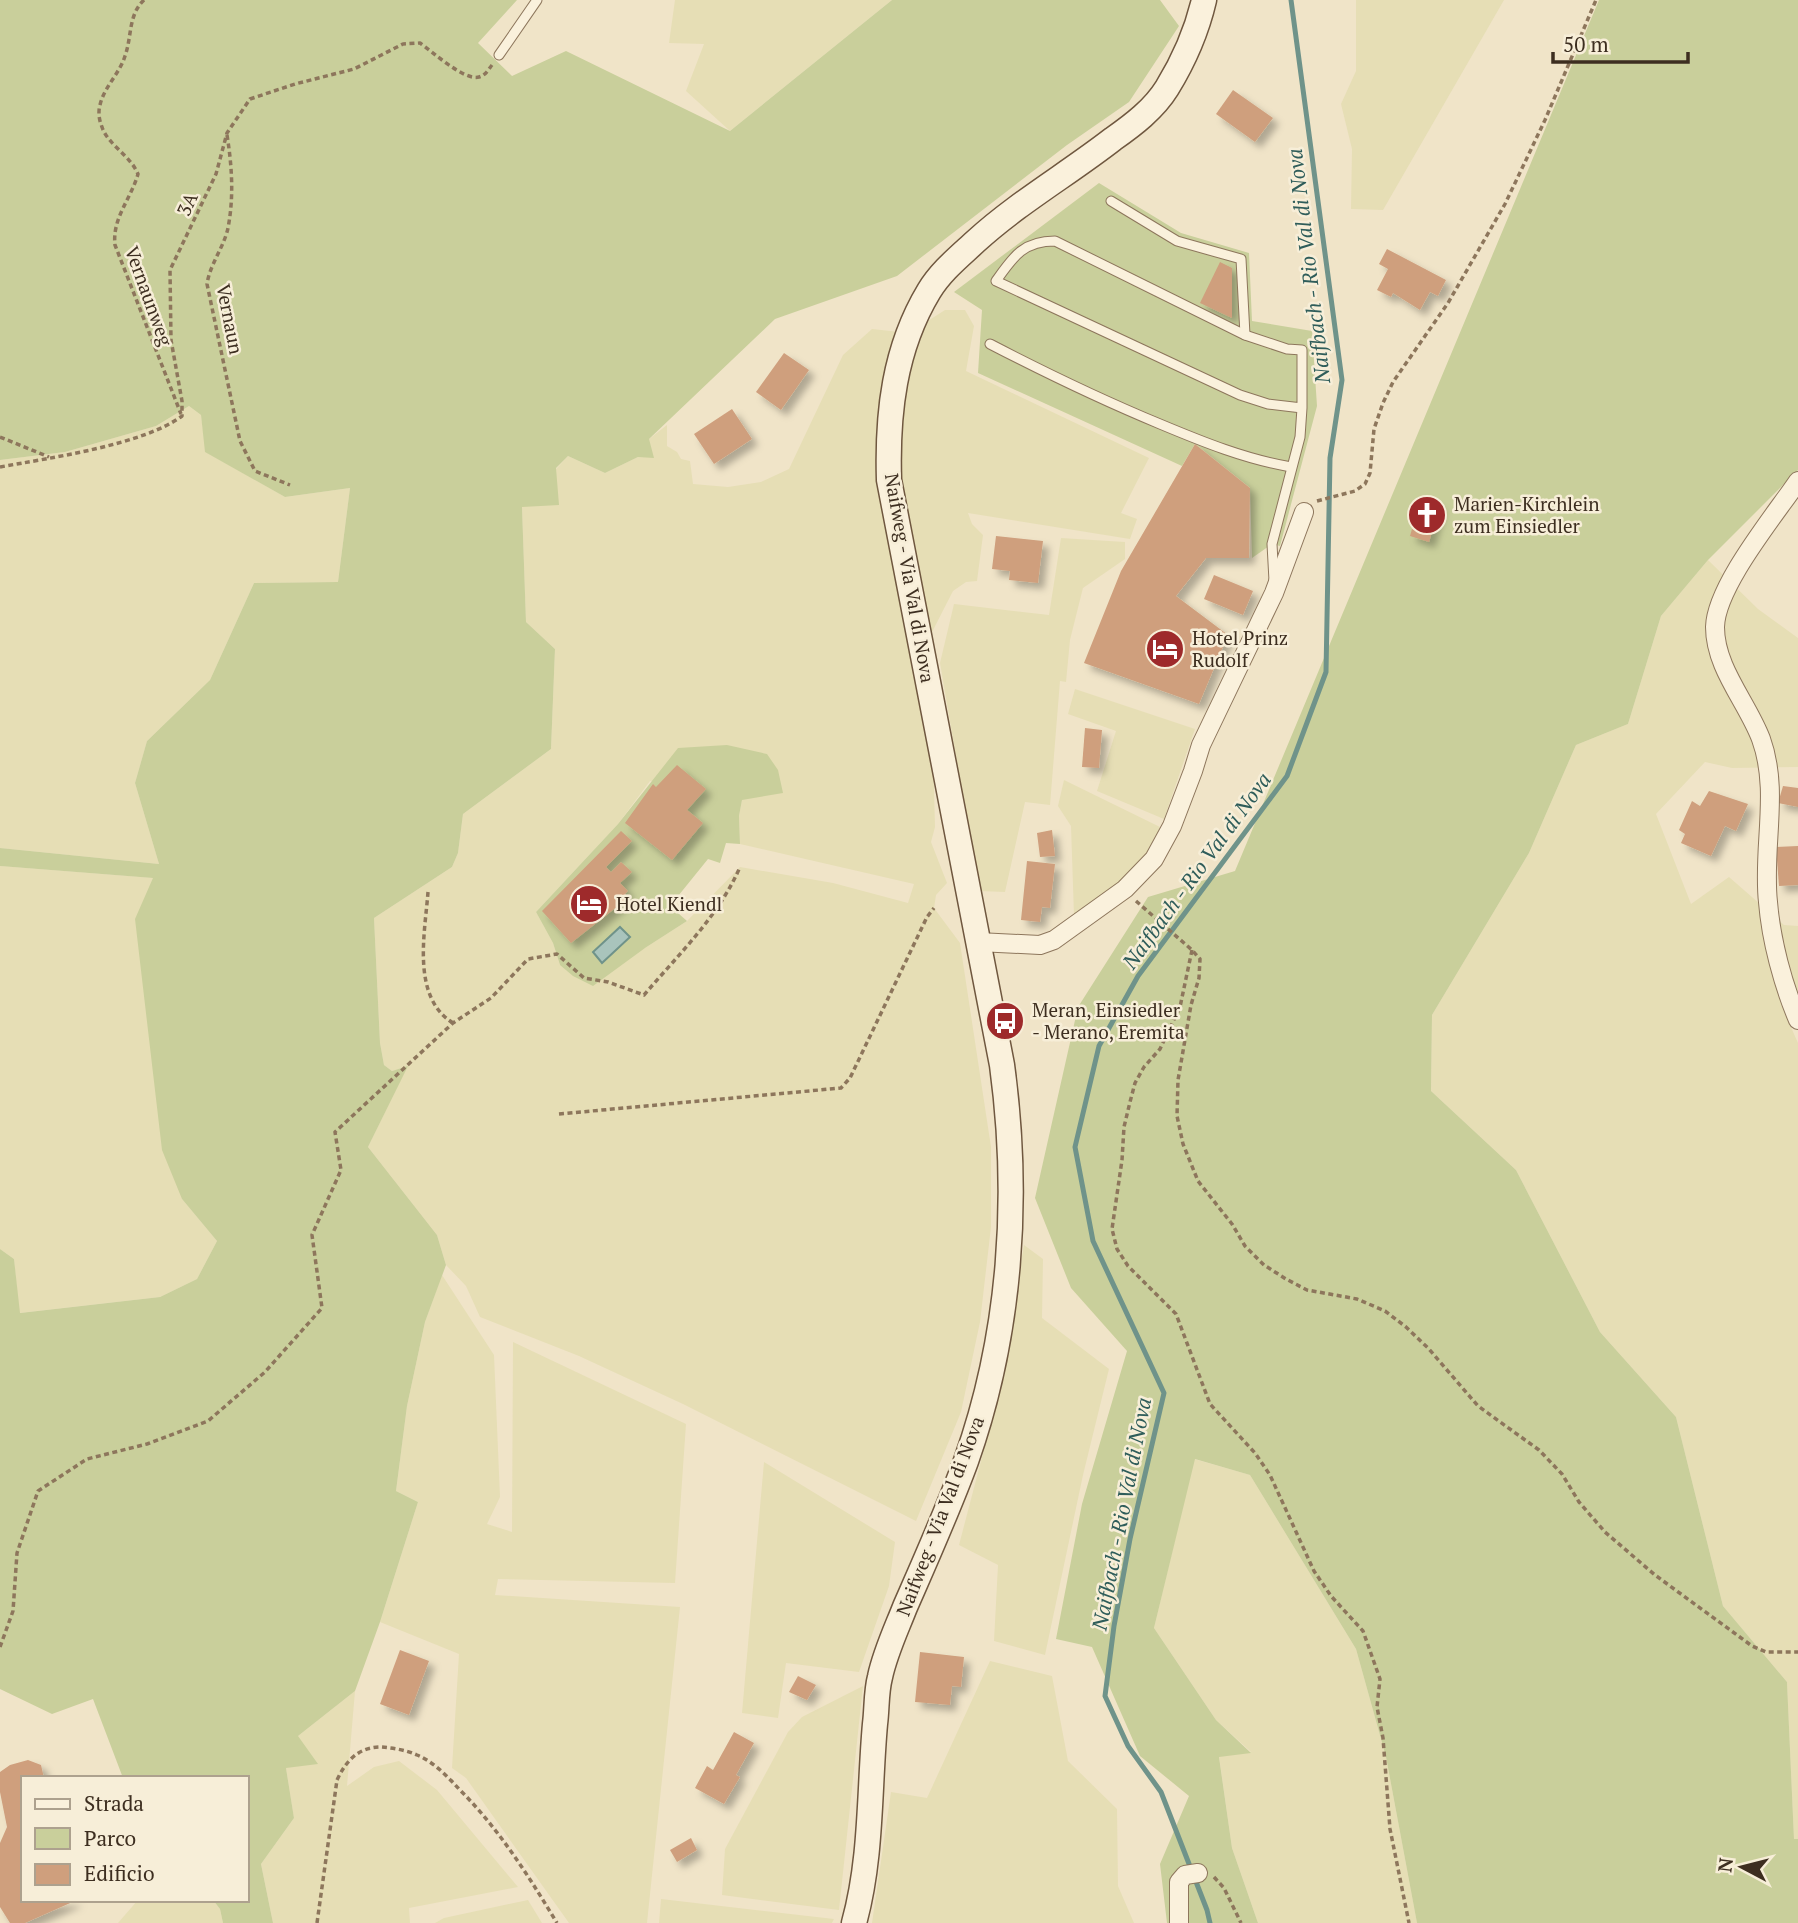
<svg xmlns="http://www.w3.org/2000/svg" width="1798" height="1923" font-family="'PT Serif',serif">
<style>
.farmland{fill:#e6deb5;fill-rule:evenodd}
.green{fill:#c9cf9b}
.water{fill:#a9c4bc;stroke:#6f938a;stroke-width:2}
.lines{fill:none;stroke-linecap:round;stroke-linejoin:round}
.stream{stroke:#6f938a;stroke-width:5}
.building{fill:#cf9f7d;filter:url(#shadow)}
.service-casing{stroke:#8d765c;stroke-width:11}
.minor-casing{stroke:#8d765c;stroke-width:20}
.secondary-casing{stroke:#6f573f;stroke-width:27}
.path{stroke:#8d765c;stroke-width:3.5;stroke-dasharray:5 3.5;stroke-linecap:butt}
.service{stroke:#faf1dc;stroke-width:9}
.minor{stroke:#faf1dc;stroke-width:18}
.secondary{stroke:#faf1dc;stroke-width:24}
.labels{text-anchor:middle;stroke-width:5;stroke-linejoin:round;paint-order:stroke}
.street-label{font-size:19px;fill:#3d2e20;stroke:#f7eed8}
.poi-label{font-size:19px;fill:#3d2e20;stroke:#f7eed8;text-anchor:start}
.water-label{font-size:21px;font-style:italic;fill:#2f5d5a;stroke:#f7eed8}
</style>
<defs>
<filter id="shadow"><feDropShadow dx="6" dy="6" stdDeviation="3.5" flood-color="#0004"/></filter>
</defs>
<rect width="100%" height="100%" fill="#f0e4c8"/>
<g class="farmland">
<path d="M675,0h217l-162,131 -44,-40 18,-47 -35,-1z"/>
<path d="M1356,0h148l-121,210 -32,-1 1,-60 -11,-45 15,-33z"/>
<path d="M945,310h20l9,16 -8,45 183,87 -28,55 16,6 -7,20 -162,-26 4,11 11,11 -6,46 -11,1 -13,9 -23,45 5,191 -4,15 16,41 -11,12 -2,13 26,35 31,204v80l-11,95 -19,90 -45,109 -233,-117 -104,-48 -99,-39 -14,-31 -20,-21 -9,-30 -69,-88 39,-80 -15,4 -8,-6 -4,-22 -6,-125 78,-51 6,-14 5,-39 88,-65 4,-100 -29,-27 -4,-116 46,-50 37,17 33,-16 11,-18 18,-14v21l10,6 4,7 9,2 3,23 35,3 33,-5 28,-13 54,-114 29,-26 37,4zM650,781l92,19 -3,16 1,28 174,40 -6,19 -75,-20 -93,-16 -53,54 -42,27 -85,17 -7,-22 -17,-31 82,-88z"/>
<path d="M189,406l12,9 5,37 79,45 65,-9 -12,94 -84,1 -44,97 -63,61 -12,42 24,81 -159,-16v-388l65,-8 91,-26z"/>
<path d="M1061,538l64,4v17l-42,29 -13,52 -4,42 -6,-1 -10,124 -25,-3 -20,90 -26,-1 -39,-228 14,-59 95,11z"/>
<path d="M1708,560l50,49 40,29v129l-66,1 -27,-6 -49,52 35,90 38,-27 55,48 14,1v98l-8,1 8,18v796h-4l-7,-157 -64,-76 -47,-189 -76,-85 -84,-162 -85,-79 1,-76 97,-162 47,-108 52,-21 33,-108z"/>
<path d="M1075,689l120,40 -31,90 -67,-28 19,-60 -48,-17z"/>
<path d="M1064,780l96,47 -16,35 -34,31 -36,23 -3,-90 -13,-20z"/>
<path d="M0,866l154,12 28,321 35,42 -20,38 -37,18 -141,16 -5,-54 -14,-10z"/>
<path d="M1024,1245l19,14 -1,59 67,51 -26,106 -38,180 -51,-14 4,-76 -39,-20 39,-149z"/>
<path d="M442,1275l52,80 6,142 -13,27 25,8 1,-190 173,82 -11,159 -177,-4 -3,16 185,12 -33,316h-78l-103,-145 -14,-10 7,-114 -79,-32 38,-120 -22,-11 11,-85 18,-84z"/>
<path d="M1194,1459l56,16 106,174 30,108 31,166h-159l-26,-75 -13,-92 32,-4 -35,-32 -62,-92z"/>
<path d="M764,1462l131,80 -6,44 -30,86 -73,-9 -8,55 -36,-5z"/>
<path d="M990,1661l62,15 16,85 49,48 1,77 16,37h-262l19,-131 36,6z"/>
<path d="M863,1686l-24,224 -117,-15 3,-46 63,-117 14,-15z"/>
<path d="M355,1691l-8,95 27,-19 25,-6 38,29 81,97 -109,21 1,15h-137l-12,-59 33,-46 -8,-50 12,-32z"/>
<path d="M661,1899l173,20 -2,4h-173z"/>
<path d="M138,1900h75l7,9 3,14h-105z"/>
<path d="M528,1900l14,23h-107l9,-5z"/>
</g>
<g class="green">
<path d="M0,0h517l-39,43 34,33 54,-25 164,80 162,-131h268l19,26 -50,76 -62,43 -170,131 -122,43 -126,120 5,19 -16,-1 -33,16 -37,-17 -12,12 3,37 -37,2 4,115 29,27 -4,100 -88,65 -5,39 -6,14 -78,51 6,125 4,22 8,6 16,-5 -40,81 69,88 9,30 -21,57 -18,84 -11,85 22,11 -38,120 -25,69 -57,45 20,28 -32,4 8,50 -33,46 12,59h-50l-3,-14 -7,-9h34v-122h-124l-30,-79 -41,15 -52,-25v-440l14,10 6,54 140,-16 37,-18 20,-38 -35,-42 -20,-49 -27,-231 18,-41 -153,-12v-18l159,16 -24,-81 12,-42 63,-61 44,-97 84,-1 12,-94 -65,9 -80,-45 -4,-37 -12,-9 -33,20 -91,26 -65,8z"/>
<path d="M1599,0h199v470l-90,90 -47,56 -33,108 -52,21 -47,108 -97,162 -1,76 85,79 84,162 76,85 47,189 64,76 7,157h4v84h-381l-31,-166 -30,-108 -106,-174 -55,-16 -41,169 62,92 35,33 -32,4 13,91 26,75h-91l-7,-59 29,-68 -49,-40 -48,-109 -36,-8 26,-135 45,-153 -56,-63 -36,-90 43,-191 70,-110 87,-26z"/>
<path d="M1099,183l82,50 68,20 3,68 60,10 5,75 -37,140 -8,-2 -20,14 -2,-70 -55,-44 -13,22 -204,-93 4,-63 -28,-18z"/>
<path d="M727,745l40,9 11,16 5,23 -41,7 -3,16 1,28 -14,-1 -6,20 -12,-4 -38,47 17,15 -42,27 -52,38 -20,-10 -13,-11 -7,-22 -17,-31 82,-88 60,-76z"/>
</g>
<path class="water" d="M620,927l10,10 -28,26 -9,-11z"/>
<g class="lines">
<path class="stream" d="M1210,1923l-3,-13 -46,-118 -33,-46 -23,-50 9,-70 16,-87 34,-146 -71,-152 -18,-94 24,-101 39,-70 149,-200 39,-104 4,-214 12,-78 -51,-380"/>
</g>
<g class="building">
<path d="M1233,90l40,28 -18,24 -39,-28z"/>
<path d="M1387,249l59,31 -8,16 -8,-4 -10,18 -27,-17 -2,4 -14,-7 11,-21 -9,-5z"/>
<path d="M1220,262l12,6v50l-32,-15z"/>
<path d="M784,353l25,17 -28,40 -25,-18z"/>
<path d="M732,409l20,30 -38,25 -20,-30z"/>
<path d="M1195,444l55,44 -1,70h-43l-30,38 52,39 -29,69 -115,-41 37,-92z"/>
<path d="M1421,499l19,6 -11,37 -19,-6 2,-7 3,1 1,-4 -3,-1z"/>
<path d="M996,536l47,5 -5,42 -29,-3 1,-9 -18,-2z"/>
<path d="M1214,575l39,16 -10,24 -39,-16z"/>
<path d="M1085,728l17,2 -3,38 -17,-1z"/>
<path d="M677,765l29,24 -19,21 16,13 -31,37 -47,-37 28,-39 3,3z"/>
<path d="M1783,786l15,2v19l-20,-4z"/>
<path d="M1709,791l39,13 -12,27 -11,-5 -14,30 -30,-13 4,-9 -6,-4 13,-29 8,5z"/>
<path d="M1052,830l3,26 -15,1 -3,-24z"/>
<path d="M621,831l11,10 -26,26 5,5 10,-10 11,10 -12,11 8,8 -3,3 3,4 -57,45 -29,-32z"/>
<path d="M1798,846v39l-19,1 -3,-39z"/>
<path d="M1027,861l28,3 -5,44 -8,-1 -2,15 -19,-2z"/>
<path d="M400,1650l29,11 -20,54 -29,-11z"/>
<path d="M920,1652l44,5 -3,30 -9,-1 -2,19 -35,-3z"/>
<path d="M798,1676l18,9 -9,15 -18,-8z"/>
<path d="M734,1732l20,11 -18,32 4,2 -16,27 -29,-16 12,-22 6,4z"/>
<path d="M28,1760l13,5 3,13h-21v122h54l-52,23h-15l-10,-16v-64l7,-16 -7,-35v-20l10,-7z"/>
<path d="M691,1838l6,12 -20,12 -7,-12z"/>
</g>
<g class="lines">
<defs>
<g id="service">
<path d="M499,55l38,-55"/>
<path d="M1111,201l66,40 64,18 4,76"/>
<path d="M990,344c56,29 112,56 170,80 43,18 85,35 131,43"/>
<path d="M1274,581l-2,-37 28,-107 2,-29v-58l-15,-1 -42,-14 -190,-94c-32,0 -42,16 -59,40l244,114 28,9 34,4"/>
</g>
<g id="minor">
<path d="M1798,481c-23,34 -82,105 -83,146 0,41 32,75 46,112 19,52 1,109 7,163 3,38 15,83 30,118"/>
<path d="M978,942l62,3 14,-5 71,-51 29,-30 18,-33 21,-55 8,-26 73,-152 30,-81"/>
<path d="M1179,1923v-41l6,-7 13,-2"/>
</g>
<path id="secondary" d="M854,1923c18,-65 15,-133 21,-199 2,-15 1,-32 5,-47 5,-24 16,-47 25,-70 21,-48 43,-97 61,-146 45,-127 54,-263 36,-396l-113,-585c-2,-66 5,-131 40,-189 12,-20 31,-35 47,-50 43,-39 92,-67 137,-102 20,-14 41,-30 54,-51 16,-26 30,-58 37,-88"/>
</defs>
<use href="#service" class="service-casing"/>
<use href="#minor" class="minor-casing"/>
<use href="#secondary" class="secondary-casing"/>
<g class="path">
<path d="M144,0c-16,15 -12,37 -19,56 -5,17 -21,31 -25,49 -2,7 -1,15 2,22 6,18 28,28 36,47 -7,25 -26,44 -23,71l66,169"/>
<path d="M227,135c5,31 7,62 1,93 -4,19 -18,36 -21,56l33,157 15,30 35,14"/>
<path d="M0,437l49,20"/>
<path d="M0,467c49,-9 143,-22 182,-51v-15l-11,-61 -1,-70 46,-96 11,-41 23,-34 45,-15 59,-15 49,-25 17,-1c13,9 44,38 59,34 7,-2 9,-7 13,-12"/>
<path d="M1317,501l38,-10 10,-7 5,-11 4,-44 9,-26 10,-21 55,-79 57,-99 40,-84 51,-120"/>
<path d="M428,892c-3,41 -17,105 25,131"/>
<path d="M1136,901l56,49 8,9 -1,19 -8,27 -13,75 -1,36 6,28 15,37 34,43 13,22 19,19 22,14 21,11 50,9 28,12 21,16 22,21 50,58 61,44 23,24 17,28 26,30 50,43 97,71 14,6h32"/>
<path d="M1192,950l-12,57 -20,42 -16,18 -9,16 -5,19 -6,25 -2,33 -10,69 5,20 11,17 48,48 34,90 45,49 15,22 44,96 17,25 32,35 17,48 -3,28 6,31 7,91 19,94"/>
<path d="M559,1114l282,-26 9,-10 77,-161 7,-9"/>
<path d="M0,1647l13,-36 4,-58 21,-62 49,-32 60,-15 61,-23 57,-49 57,-64 -10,-73 29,-65 -6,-38 118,-109 38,-25 37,-39 29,-5 27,24 24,4 36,13c34,-40 75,-79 96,-128"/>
<path d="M1214,1877l10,11 17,35"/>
<path d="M317,1923l20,-143c9,-19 21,-33 44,-33 12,1 25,3 36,8 17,7 30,21 42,34 40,40 69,86 98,134"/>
</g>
<use href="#service" class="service"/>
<use href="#minor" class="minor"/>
<use href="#secondary" class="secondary"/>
</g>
<defs>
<symbol id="church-disc" viewBox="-11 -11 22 22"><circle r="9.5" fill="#9e2a2b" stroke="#f7eed8"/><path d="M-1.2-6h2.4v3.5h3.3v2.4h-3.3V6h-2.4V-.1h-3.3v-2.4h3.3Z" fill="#fff"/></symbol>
<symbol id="hotel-disc" viewBox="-11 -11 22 22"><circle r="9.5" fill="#9e2a2b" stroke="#f7eed8"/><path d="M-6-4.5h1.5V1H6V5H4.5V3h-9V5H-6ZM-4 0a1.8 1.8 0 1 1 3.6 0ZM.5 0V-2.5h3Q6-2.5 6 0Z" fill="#fff"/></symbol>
<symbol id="bus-disc" viewBox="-11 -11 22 22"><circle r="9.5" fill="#9e2a2b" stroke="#f7eed8"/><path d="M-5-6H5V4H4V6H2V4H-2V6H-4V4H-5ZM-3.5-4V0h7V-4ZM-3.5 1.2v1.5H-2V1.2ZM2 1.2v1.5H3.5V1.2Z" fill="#fff"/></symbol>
</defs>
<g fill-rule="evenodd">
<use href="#church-disc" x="1405" y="493" width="44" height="44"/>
<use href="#hotel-disc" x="1143" y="627" width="44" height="44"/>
<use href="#hotel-disc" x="567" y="882" width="44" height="44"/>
<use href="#bus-disc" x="983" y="999" width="44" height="44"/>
</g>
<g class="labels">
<g class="street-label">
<text transform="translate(187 204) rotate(-65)" y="7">3A</text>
<text transform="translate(149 296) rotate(70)" y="7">Vernaunweg</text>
<text transform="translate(230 319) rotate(79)" y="7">Vernaun</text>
<text transform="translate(910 578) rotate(80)" y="7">Naifweg - Via Val di Nova</text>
<text transform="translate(940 1516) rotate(-69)" y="7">Naifweg - Via Val di Nova</text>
</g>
<g class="poi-label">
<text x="1454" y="511">Marien-Kirchlein<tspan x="1454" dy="22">zum Einsiedler</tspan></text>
<text x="1192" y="645">Hotel Prinz<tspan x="1192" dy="22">Rudolf</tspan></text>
<text x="616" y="911">Hotel Kiendl</text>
<text x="1032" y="1017">Meran, Einsiedler<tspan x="1032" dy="22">- Merano, Eremita</tspan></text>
</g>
<g class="water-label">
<text transform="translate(1309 266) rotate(-97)" y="7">Naifbach - Rio Val di Nova</text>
<text transform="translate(1197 871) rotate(-54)" y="7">Naifbach - Rio Val di Nova</text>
<text transform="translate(1122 1514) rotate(-79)" y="7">Naifbach - Rio Val di Nova</text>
</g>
</g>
<rect x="21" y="1776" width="228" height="126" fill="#f7eed8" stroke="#ada18e" stroke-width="2"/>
<rect x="35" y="1799" width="35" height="10" fill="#faf1dc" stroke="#ada18e" stroke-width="2"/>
<text x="84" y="1811" font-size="21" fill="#3d2e20">Strada</text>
<rect x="35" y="1828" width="35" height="21" fill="#c9cf9b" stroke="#ada18e" stroke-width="2"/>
<text x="84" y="1846" font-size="21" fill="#3d2e20">Parco</text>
<rect x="35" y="1864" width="35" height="21" fill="#cf9f7d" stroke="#ada18e" stroke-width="2"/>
<text x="84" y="1881" font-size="21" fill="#3d2e20">Edificio</text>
<g transform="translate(1742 1867) rotate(277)" stroke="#f7eed8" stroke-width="5" paint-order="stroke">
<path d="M0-5L12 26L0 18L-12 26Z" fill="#3d2e20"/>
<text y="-10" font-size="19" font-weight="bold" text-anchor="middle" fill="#3d2e20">N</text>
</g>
<path d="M1553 52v10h135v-10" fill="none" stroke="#3d2e20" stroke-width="3.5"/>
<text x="1563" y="52" font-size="21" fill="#3d2e20" stroke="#f7eed8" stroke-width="5" paint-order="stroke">50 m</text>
</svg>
